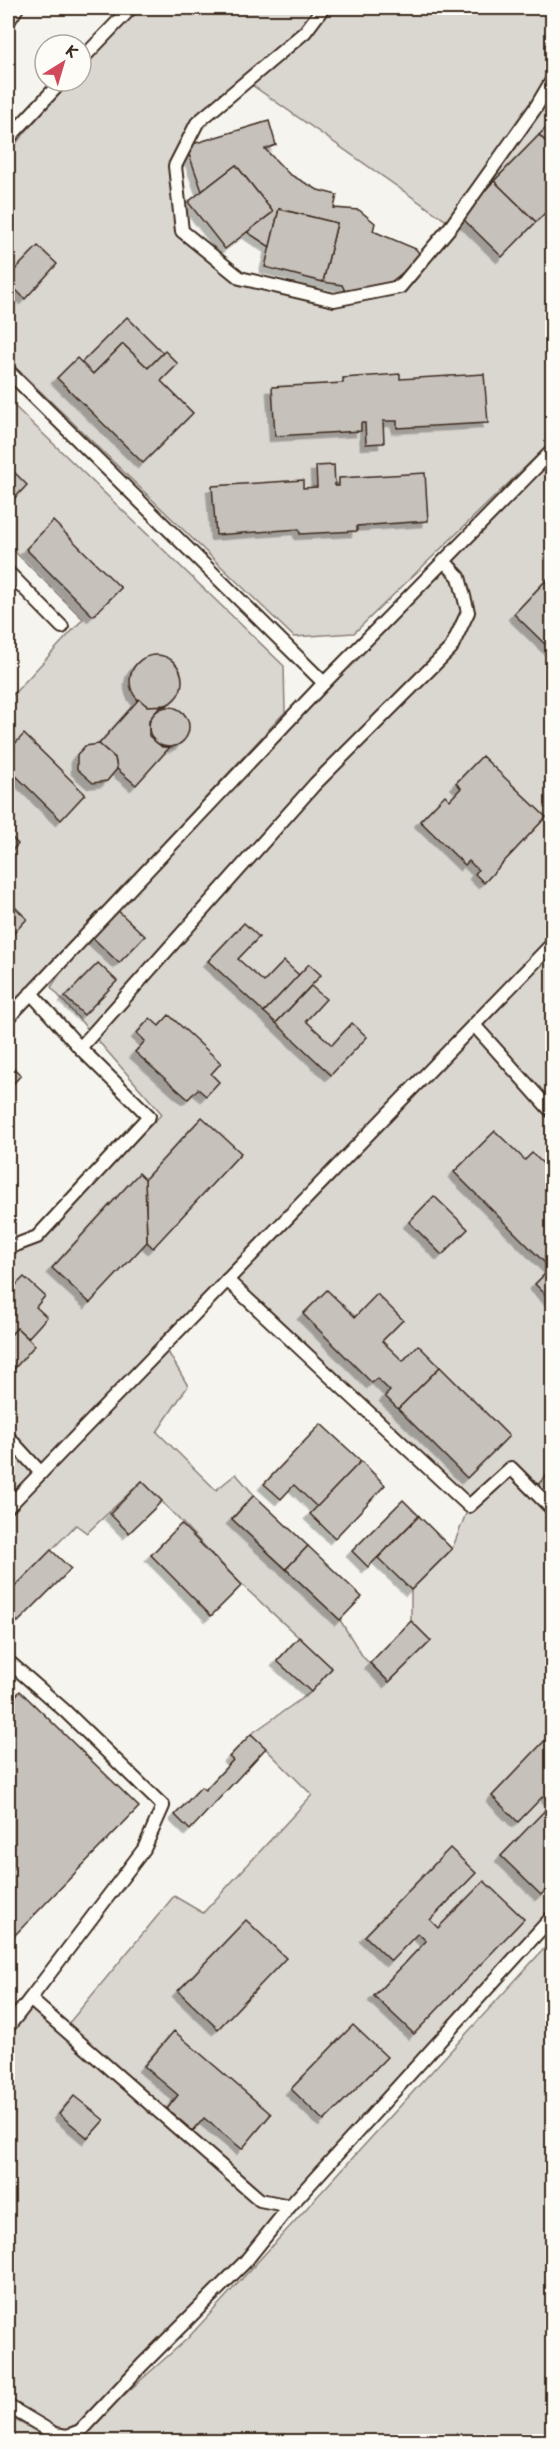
<svg xmlns="http://www.w3.org/2000/svg" width="560" height="2449" font-family="Mali,sans-serif">
<style>
.green{fill:#dad6d0;stroke:#8a8077;stroke-width:1.5;fill-rule:evenodd}
.building{fill:#c7c1bb;stroke:#3b2a1e;stroke-width:1.5;filter:url(#shadow)}
.lines{fill:none;stroke-linecap:round;stroke-linejoin:round}
.service-casing{stroke:#3b2a1e;stroke-width:16}
.service{stroke:#fdfcf7;stroke-width:12}
</style>
<defs>
<filter id="shadow"><feDropShadow dx="-5.5" dy="5.5" stdDeviation="0" flood-color="#0004"/></filter>
</defs>
<rect width="100%" height="100%" fill="#f5f4ee"/>
<filter id="ink" filterUnits="userSpaceOnUse"><feTurbulence type="fractalNoise" baseFrequency=".0167" numOctaves="2"/><feDisplacementMap in="SourceGraphic" scale="12" xChannelSelector="R" yChannelSelector="G"/><feConvolveMatrix kernelMatrix="1 2 1 2 8 2 1 2 1" color-interpolation-filters="sRGB"/></filter>
<g filter="url(#ink)">
<g class="green">
<path d="M131,8h421v433l-198,192 -60,4 -286,-277v-207l60,-72h13v-16zM246,81l206,144 -52,62 -66,13 -94,-22 -58,-47 -7,-65 22,-43z"/>
<path d="M8,400l276,266 1,46 -277,299v-311l75,-81 -75,-74z"/>
<path d="M552,453v1464l-307,345 -178,174 -59,-30v-379l22,-28 34,30 110,-133 29,17 109,-118 -61,-61 60,-42 21,-24 -90,-83 -100,-104 -55,52 -11,-8 -68,69v-346l29,-11 125,-123 -111,-127 31,-46zM228,1280l241,226 -17,43 -41,41v31l20,20 -42,41 -26,-25 -23,-37 -108,-101 22,-24 -18,-21 -20,16 -59,-58 31,-46 -24,-41z"/>
<path d="M552,1940v501l-481,1 116,-103z"/>
<path d="M8,2418l7,2 41,21h-48z"/>
</g>
<g class="building">
<path d="M269,121l7,24 -11,4 24,25 29,16 19,5 -3,13 25,2 16,13 -2,8 43,18 6,8 -36,29 -39,9 -5,-10 -19,-3 14,-59 -58,-14 -9,38 -23,-15 26,-20 -37,-47 -34,26 -16,-45z"/>
<path d="M552,122v26l-13,-13z"/>
<path d="M539,135l13,13v58l-16,16 -42,-41z"/>
<path d="M236,165l37,47 -48,37 -37,-47z"/>
<path d="M494,181l42,41 -34,35 -42,-41z"/>
<path d="M279,209l58,14 -14,59 -58,-15z"/>
<path d="M38,246l19,18 -32,35 -17,-17v-5z"/>
<path d="M127,317l36,36 -15,15 -25,-24 -30,30 -12,-11z"/>
<path d="M123,344l25,24 17,-17 13,13 -17,17 32,32 -50,50 -86,-85 20,-20 16,16z"/>
<path d="M400,374v5l84,-5 4,49 -91,5v-7h-14l1,22 -18,1 -1,-21h-4v8l-86,5 -3,-49 71,-4v-5z"/>
<path d="M334,465l1,21h4v-8l86,-5 3,48 -71,5v5l-57,3 -1,-5 -83,6 -4,-49 91,-6v8l14,-1 -1,-21z"/>
<path d="M8,466l19,19 -19,20z"/>
<path d="M53,521l68,67 -28,28 -67,-67z"/>
<path d="M552,574v77l-38,-37z"/>
<circle cx="156" cy="681" r="26"/>
<path d="M139,699l8,7 21,-1 -8,2 -11,13v16l13,11h8l-34,38 -19,-16 -2,-11 -16,-14z"/>
<circle cx="169" cy="727" r="20"/>
<path d="M24,734l61,60 -24,26 -53,-52v-17z"/>
<path d="M99,744l16,14 2,11 -10,12 -14,2 -16,-14v-14l8,-9z"/>
<path d="M482,756l64,61 -62,66 -9,-9 3,-4 -9,-9 -4,4 -45,-44 25,-26 5,5 11,-12 -5,-5z"/>
<path d="M8,834l10,10 -10,11z"/>
<path d="M8,900l19,19 -19,20z"/>
<path d="M116,909l29,27 -26,27 -29,-28z"/>
<path d="M244,923l15,14 -21,22 26,23 20,-21 15,14 -35,37 -56,-51z"/>
<path d="M98,963l19,18 -33,34 -19,-18z"/>
<path d="M309,964l12,11 -45,48 -12,-11z"/>
<path d="M311,986l15,13 -20,22 26,24 20,-22 15,14 -36,38 -55,-52z"/>
<path d="M169,1015l52,48 -10,11 8,8 -13,14 -8,-7 -10,10 -53,-47 10,-11 -8,-8 13,-15 9,8z"/>
<path d="M8,1063l13,12 -13,15z"/>
<path d="M202,1117l39,36 -88,95 -6,-6 -2,-63z"/>
<path d="M495,1131l30,29 7,-7 20,19v95l-1,2 -97,-97z"/>
<path d="M139,1173l6,6 2,63 -57,61 -38,-35z"/>
<path d="M434,1196l34,33 -26,26 -33,-33z"/>
<path d="M552,1267v34l-17,-17z"/>
<path d="M24,1277l21,19 -9,11 11,10 -19,21 -11,-10 -9,10v-57l6,6z"/>
<path d="M327,1290l28,27 22,-23 26,26 -21,21 21,20 15,-16 22,22 -42,42 -13,-13 5,-5 -13,-13 -5,5 -69,-69z"/>
<path d="M17,1328l18,17 -27,31v-38z"/>
<path d="M440,1367l69,69 -42,42 -69,-69z"/>
<path d="M321,1424l40,37 -44,46 -23,-22 -13,14 -17,-15z"/>
<path d="M361,1461l24,24 -50,53 -25,-24z"/>
<path d="M552,1470v35l-17,-17z"/>
<path d="M142,1481l20,20 -33,32 -19,-19z"/>
<path d="M254,1495l54,51 -22,23 -54,-50z"/>
<path d="M403,1500l16,16 -51,51 -16,-16z"/>
<path d="M419,1516l33,33 -41,41 -33,-32z"/>
<path d="M181,1524l61,61 -31,31 -60,-61z"/>
<path d="M308,1546l54,51 -22,23 -54,-51z"/>
<path d="M51,1550l20,19 -53,53 -10,-10v-18z"/>
<path d="M411,1621l20,20 -42,41 -19,-19z"/>
<path d="M299,1637l33,31 -21,24 -34,-31z"/>
<path d="M20,1691l119,116 -127,131 -4,-4v-230z"/>
<path d="M552,1733v68l-7,-7 -27,28 -26,-26z"/>
<path d="M251,1734l15,14 -76,82 -15,-15 26,-28 4,3 28,-30 -4,-3z"/>
<path d="M552,1803v80l-11,12 -40,-39z"/>
<path d="M450,1848l26,25 -46,47 8,8 46,-47 40,38 -110,115 -40,-38 52,-55 -8,-8 -27,28 -26,-25z"/>
<path d="M246,1920l40,38 -68,71 -40,-38z"/>
<path d="M353,2025l34,32 -63,64 -33,-32z"/>
<path d="M174,2031l97,83 -29,35 -38,-31 -11,13 -26,-22 11,-14 -34,-29z"/>
<path d="M74,2096l30,24 -16,18 -29,-24z"/>
</g>
<g class="lines">
<defs>
<g id="service">
<path d="M323,8l-18,24 -108,91 -22,43 7,65 58,47 94,22 66,-13 52,-62 84,-118 16,-27"/>
<path d="M8,22l9,-14"/>
<path d="M81,60l50,-52"/>
<path d="M8,139l54,-58"/>
<path d="M8,371l316,312"/>
<path d="M8,572l54,55"/>
<path d="M31,993l49,55 235,-264 136,-136 17,-36 -9,-35 -14,-15"/>
<path d="M8,1018l316,-335 228,-232"/>
<path d="M474,1025l78,87"/>
<path d="M8,1248l29,-11 112,-121 -69,-68"/>
<path d="M227,1280l242,226 42,-38 41,41"/>
<path d="M8,1437l33,36"/>
<path d="M8,1507l544,-563"/>
<path d="M8,1661l56,49 99,96 -19,43 -114,150"/>
<path d="M8,2027l22,-28 230,201 30,6 262,-289"/>
<path d="M8,2406l47,28 12,2 13,-5 62,-66 103,-103 45,-56"/>
</g>
</defs>
<use href="#service" class="service-casing"/>
<use href="#service" class="service"/>
</g>
</g>
<rect width="560" height="2449" fill="none" stroke="#fdfcf7" stroke-width="30"/>
<rect x="15" y="15" width="530" height="2419" fill="none" stroke="#3b2a1e" stroke-width="2" filter="url(#ink)"/>
<g transform="translate(63 63) rotate(37)"><circle r="28" fill="#fdfcf7" stroke="#afa8a0" stroke-width="1.5"/>
<path d="M0-4.5L10 22L0 15L-10 22Z" fill="#d1495b"/>
<text y="-9" font-size="16" font-weight="bold" text-anchor="middle" fill="#3b2a1e">K</text>
</g>
</svg>
